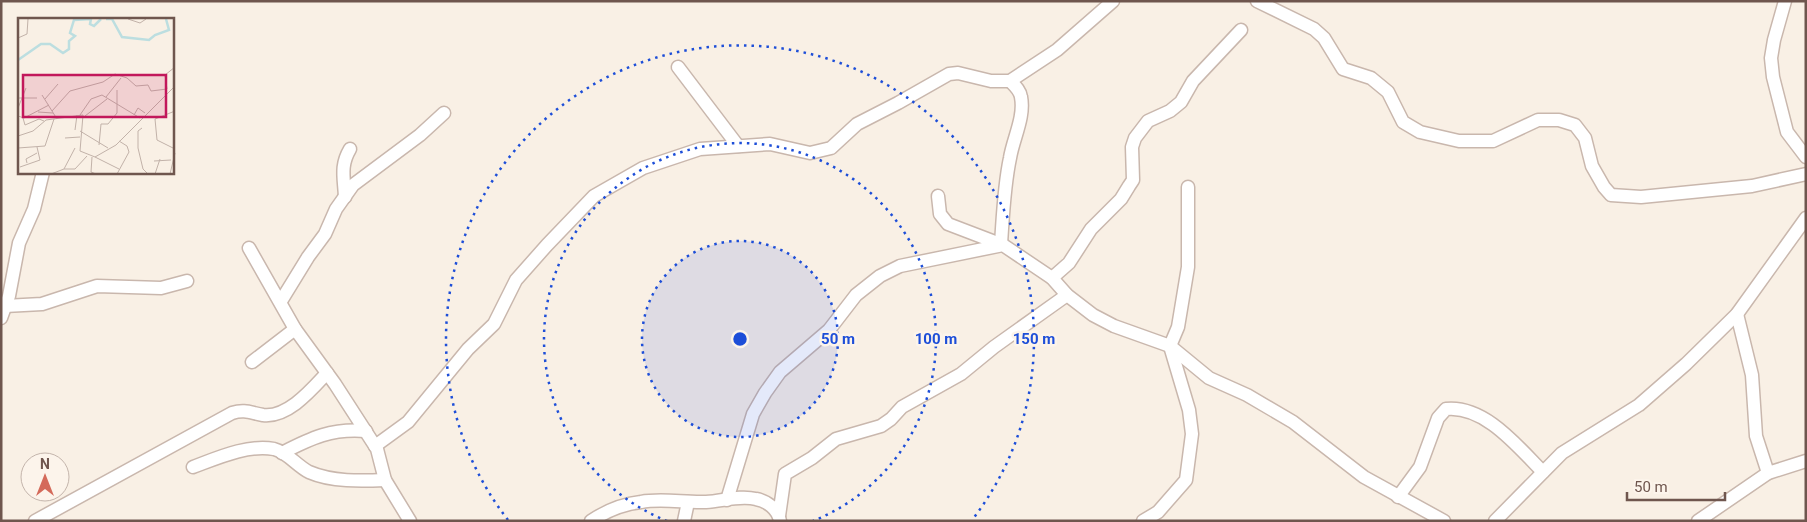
<svg xmlns="http://www.w3.org/2000/svg" width="1807" height="522" font-family="Roboto,sans-serif">
<style>
.lines{fill:none;stroke-linecap:round;stroke-linejoin:round}
.minor-casing{stroke:#c9b7ad;stroke-width:15}
.minor{stroke:#fff;stroke-width:12}
.ring{fill:none;stroke:#1d4ed8;stroke-width:2.5;stroke-dasharray:2.5 5}
.inset-river{fill:none;stroke:#bcdee0;stroke-width:2.5}
.inset-road{fill:none;stroke:#c2b2a9;stroke-width:1}
.view{fill:#c2185b;fill-opacity:0.15;stroke:#c2185b;stroke-width:2.5}
.inset-edge{fill:none;stroke:#6f564e;stroke-width:2.5}
.centre{fill:#1d4ed8;stroke:#fcf4eb;stroke-width:2.5}
.ring-label{font-size:15px;text-anchor:middle;font-weight:bold;fill:#1d4ed8;stroke:#fcf4eb;stroke-width:5;stroke-linejoin:round;paint-order:stroke}
</style>
<rect width="100%" height="100%" fill="#f9f0e5"/>
<g class="lines">
<defs>
<g id="minor">
<path d="M1257,1l57,28 10,9 19,31 28,9 17,14 15,30 17,10 39,9h34l45,-21h21l16,5 10,13 7,28 12,21 7,8 30,2 111,-11 54,-12"/>
<path d="M1785,1l-11,39 -3,18 2,19 14,55 19,25"/>
<path d="M678,67l60,79"/>
<path d="M938,196l2,18 8,10 55,21"/>
<path d="M345,197c-1,-20 -5,-31 5,-48"/>
<path d="M1001,244c2,-29 3,-58 9,-86 3,-19 15,-41 11,-61 -1,-7 -6,-11 -11,-16"/>
<path d="M249,248l46,81 40,55 42,65 8,31 25,41"/>
<path d="M1052,278l17,-15 22,-34 30,-30 8,-13 4,-6 -1,-33 3,-9 13,-17 22,-10 11,-9 12,-21 48,-51"/>
<path d="M281,301l27,-44 17,-23 11,-25 17,-24 67,-50 24,-22"/>
<path d="M1,304l4,2 37,-2 55,-18 64,2 26,-7"/>
<path d="M1737,314l15,61 4,61 12,37"/>
<path d="M1,318l8,-22 10,-53 15,-34 9,-37"/>
<path d="M252,362l43,-33"/>
<path d="M375,446l33,-24 60,-73 26,-25 22,-44 31,-35 47,-49 49,-28 57,-19 70,-5 40,9 21,-5 26,-24 41,-21 51,-29 9,-1 33,8h19l47,-31 56,-49"/>
<path d="M282,453c29,-15 50,-25 84,-22"/>
<path d="M193,467c24,-9 55,-23 81,-18 13,3 23,17 35,23 23,10 52,9 76,8"/>
<path d="M1398,497l22,-30 18,-49 8,-9c39,-4 72,38 97,63"/>
<path d="M727,500l26,-86 12,-21 15,-21 49,-42 27,-35 24,-19 20,-10 103,-21 49,33 15,17 26,20 21,11 56,20 39,32 38,17 46,27 71,55 80,44"/>
<path d="M779,516l6,-42 27,-16 24,-19 45,-13 10,-7 11,-12 59,-33 33,-27 73,-52"/>
<path d="M35,521l197,-108c13,-4 19,0 31,2 25,3 49,-26 64,-42"/>
<path d="M591,521c15,-10 32,-17 50,-19 21,-4 44,1 65,0 17,-1 34,-7 50,-3 11,2 22,10 24,22"/>
<path d="M684,521l4,-19"/>
<path d="M1143,521l15,-9 28,-32 6,-46 -3,-24 -19,-64 8,-19 10,-60v-80"/>
<path d="M1495,521l67,-68 77,-48 47,-41 51,-50 69,-96"/>
<path d="M1698,521l70,-48 38,-12"/>
</g>
</defs>
<use href="#minor" class="minor-casing"/>
<use href="#minor" class="minor"/>
</g>
<circle cx="740" cy="339" r="98" fill="#1d4ed8" fill-opacity=".12"/>
<g class="ring">
<circle cx="740" cy="339" r="98"/>
<path d="M667 521A196 196 0 1 1 813 521"/>
<path d="M508 520A294 294 0 1 1 972 520"/>
</g>
<g transform="translate(18 18)">
<rect width="156" height="156" fill="#f9f0e5"/>
<path class="inset-river" d="M88,1h6l10,18 27,3 6,-5 14,-5 -3,-11M0,42l23,-16h9l13,9 6,-4v-8l6,-5 -5,-3 4,-13 17,-1 -1,5 4,2 7,-7"/>
<path class="inset-road" d="M110,1l12,4 6,-4M0,20l9,-4 1,-15M149,71l-2,-14 10,-8M24,77l15,24M88,79l15,-19M0,80h19M27,81l13,-15M0,90l8,-20M34,93l18,-20 33,-9 12,-8 12,4 9,8 12,-1 3,6 16,-2M157,93l-20,8 2,21 18,9M20,94l15,1M62,97l11,-16 11,-4 38,23M116,97l4,-7 7,5M0,98l6,2 25,-13M67,98l22,-17M5,100l2,7 14,-6 5,2M124,110l-4,3v17l5,21 5,5M57,112l2,-15M62,113l28,17M0,118l15,-5 13,-11 37,-5 -3,36 15,6 21,-12 59,-59M47,120l15,-1M81,127l2,-21h7l9,-11v-23M0,130l27,-2 9,-27M74,139l-1,15 5,2M77,139l24,12M136,143l17,-1M9,145l-1,-4 11,-6M2,149l20,-7 -3,-13M46,151l11,-21M33,156l13,-5h11l12,-13M99,156l12,-22 -2,-6 -8,-5M137,156l5,-15M152,156l5,-21"/>
<path class="view" d="M5,57h143v42h-143z"/>
<rect width="156" height="156" class="inset-edge"/>
</g>
<circle cx="740" cy="339" r="8" class="centre"/>
<g class="ring-label">
<text x="838" y="344">50 m</text>
<text x="936" y="344">100 m</text>
<text x="1034" y="344">150 m</text>
</g>
<rect width="1807" height="522" fill="none" stroke="#6f564e" stroke-width="5"/>
<g transform="translate(45 477)"><circle r="24" fill="#fcf4eb" stroke="#c4b5ac"/>
<path d="M0-4L9 19L0 12L-9 19Z" fill="#d46a5a"/>
<text y="-8" font-size="14" font-weight="bold" text-anchor="middle" fill="#6f564e">N</text>
</g>
<path d="M1627 492v8h98v-8" fill="none" stroke="#6f564e" stroke-width="2.5"/>
<text x="1634" y="492" font-size="15" fill="#6f564e" stroke="#fcf4eb" stroke-width="4" paint-order="stroke">50 m</text>
</svg>
